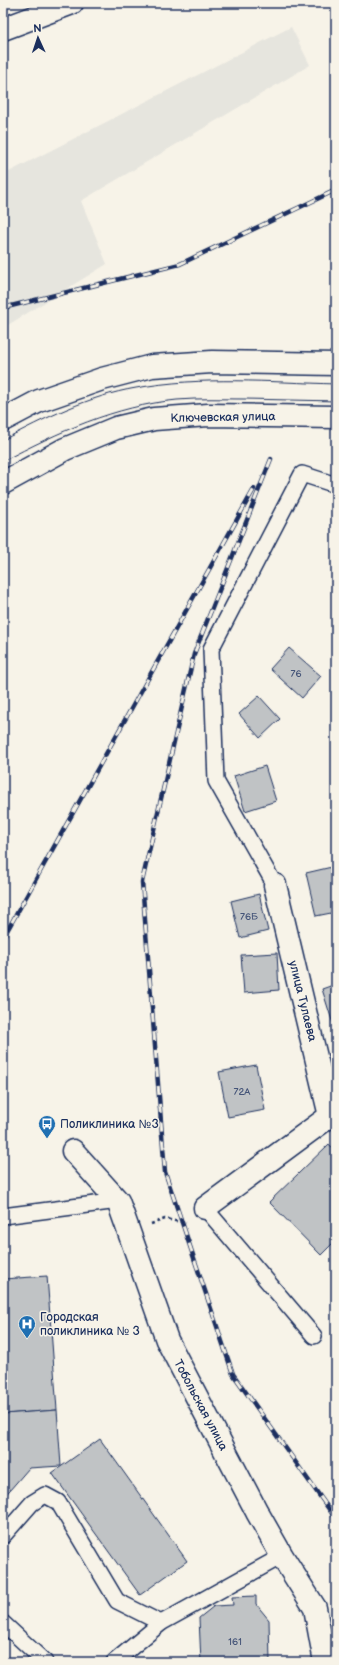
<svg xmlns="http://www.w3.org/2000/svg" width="339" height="1665" font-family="'Balsamiq Sans',sans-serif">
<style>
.built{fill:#e6e5de}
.building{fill:#c0c3c5;stroke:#1b2f5e}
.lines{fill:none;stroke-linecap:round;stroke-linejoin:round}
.lane-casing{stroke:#1b2f5e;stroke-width:18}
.street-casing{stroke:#1b2f5e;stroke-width:25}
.secondary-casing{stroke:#1b2f5e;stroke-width:25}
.path{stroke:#1b2f5e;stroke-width:2.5;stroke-dasharray:3 3;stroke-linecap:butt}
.lane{stroke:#f7f3e8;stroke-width:15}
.street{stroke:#f7f3e8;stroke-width:22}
.secondary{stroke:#f7f3e8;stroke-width:22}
.tram{stroke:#1b2f5e;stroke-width:1}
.rail-casing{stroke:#1b2f5e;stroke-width:4.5}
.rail{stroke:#f7f3e8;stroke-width:3;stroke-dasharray:9;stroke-linecap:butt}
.labels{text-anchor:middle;stroke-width:3;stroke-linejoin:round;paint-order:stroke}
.number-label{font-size:10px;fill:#445478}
.street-label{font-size:12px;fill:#1b2f5e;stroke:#f7f3e8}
.poi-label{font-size:12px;fill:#1b2f5e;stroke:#f7f3e8;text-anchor:start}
</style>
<rect width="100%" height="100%" fill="#f7f3e8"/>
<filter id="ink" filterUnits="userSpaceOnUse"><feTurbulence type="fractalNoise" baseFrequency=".025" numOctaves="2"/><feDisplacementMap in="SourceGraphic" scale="8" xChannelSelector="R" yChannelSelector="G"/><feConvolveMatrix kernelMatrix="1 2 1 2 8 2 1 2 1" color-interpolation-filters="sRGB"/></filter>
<g filter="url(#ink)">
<path class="built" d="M291,27l19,38 -229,136 26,63 -104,64v-153z"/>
<g class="building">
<path d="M289,648l32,28 -19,22 -32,-29z"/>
<path d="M259,696l21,23 -20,19 -21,-24z"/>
<path d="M265,766l11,35 -31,10 -11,-35z"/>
<path d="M336,866v46l-20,4 -10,-43z"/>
<path d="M259,894l9,37 -28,7 -9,-37z"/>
<path d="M277,953l2,37 -35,3 -3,-38z"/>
<path d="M336,984v42l-2,1 -12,-38z"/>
<path d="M256,1065l9,45 -37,7 -9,-45z"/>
<path d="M329,1144l7,8v88l-15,15 -52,-53z"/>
<path d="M47,1276l10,134 -53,4 -1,-135z"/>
<path d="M57,1410l4,56 -32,2 -26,30v-83l1,-1z"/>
<path d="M100,1439l87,122 -47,34 -88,-122z"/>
<path d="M256,1596v8l13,16 1,42h-69l-2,-44 15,-12 19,-1 -1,-8z"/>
</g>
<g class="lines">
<defs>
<g id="lane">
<path d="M275,885l-59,-104 -5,-132 91,-175 34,11"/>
<path d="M205,1208l109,128"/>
<path d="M3,1216l115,-15"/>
<path d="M3,1536l29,-33 13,-8 13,7 59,99 44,22"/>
<path d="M3,1623l42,39"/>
<path d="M114,1662l47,-39 121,-67"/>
</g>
<g id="street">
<path d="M3,29l69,-26"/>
<path d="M275,885l55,231"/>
<path d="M73,1151l45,50 49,139 90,172 25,44 33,52 10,54"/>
<path d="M205,1208l125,-92 6,-1"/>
</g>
<g id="secondary">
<path d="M3,420l36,-19 63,-22 50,-13 60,-4 124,2"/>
<path d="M3,483l62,-34 51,-21 38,-9 54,-4 128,2"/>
</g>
</defs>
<use href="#lane" class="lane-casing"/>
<use href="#street" class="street-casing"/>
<use href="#secondary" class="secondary-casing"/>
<path class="path" d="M151,1224l14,-5 21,4"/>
<use href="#lane" class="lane"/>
<use href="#street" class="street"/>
<use href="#secondary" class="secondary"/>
<g class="tram">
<path d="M3,440c42,-22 86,-44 133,-52 66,-12 133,-6 200,-4"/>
<path d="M3,461c55,-29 112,-55 174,-61 23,-2 45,-1 68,-1 30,1 61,1 91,2"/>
</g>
<defs>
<g id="rail">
<path d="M3,308l177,-44 156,-74"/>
<path d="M271,459l-77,195 -52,228 23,290 68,202 103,145"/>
<path d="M3,938l251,-449"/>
</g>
</defs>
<use href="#rail" class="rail-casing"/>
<use href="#rail" class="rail"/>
</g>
</g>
<defs>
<symbol id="bus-pin" viewBox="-11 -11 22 30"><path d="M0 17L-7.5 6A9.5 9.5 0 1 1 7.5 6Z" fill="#1f6fb2" stroke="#f7f3e8"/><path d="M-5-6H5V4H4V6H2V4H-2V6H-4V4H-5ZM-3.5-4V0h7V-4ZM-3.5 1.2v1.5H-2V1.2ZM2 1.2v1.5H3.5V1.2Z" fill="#fff"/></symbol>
<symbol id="hospital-pin" viewBox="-11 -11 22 30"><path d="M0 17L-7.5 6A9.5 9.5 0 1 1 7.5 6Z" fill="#1f6fb2" stroke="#f7f3e8"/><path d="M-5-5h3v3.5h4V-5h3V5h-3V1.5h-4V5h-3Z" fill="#fff"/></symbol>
</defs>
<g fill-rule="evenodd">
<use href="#bus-pin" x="37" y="1114" width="20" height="27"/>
<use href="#hospital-pin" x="17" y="1314" width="20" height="27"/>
</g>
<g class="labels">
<g class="number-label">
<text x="296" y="677">76</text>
<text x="249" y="920">76Б</text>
<text x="242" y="1095">72А</text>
<text x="235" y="1645">161</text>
</g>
<g class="street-label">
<text transform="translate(223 417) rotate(-1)" y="4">Ключевская улица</text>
<text transform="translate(303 1001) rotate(76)" y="4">улица Тулаева</text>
<text transform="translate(201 1405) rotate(62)" y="4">Тобольская улица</text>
</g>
<g class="poi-label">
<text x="60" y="1128">Поликлиника №3</text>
<text x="40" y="1321">Городская<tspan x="40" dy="14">поликлиника № 3</tspan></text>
</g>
</g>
<rect width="339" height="1665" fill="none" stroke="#f7f3e8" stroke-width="16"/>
<rect x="8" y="8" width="323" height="1649" fill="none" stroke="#1b2f5e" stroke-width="1.5" filter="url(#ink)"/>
<g transform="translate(38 38) rotate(357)" stroke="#f7f3e8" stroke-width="3" paint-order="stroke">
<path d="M0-3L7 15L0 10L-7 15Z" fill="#1b2f5e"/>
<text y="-6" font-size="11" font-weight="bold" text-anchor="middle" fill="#1b2f5e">N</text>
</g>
</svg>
